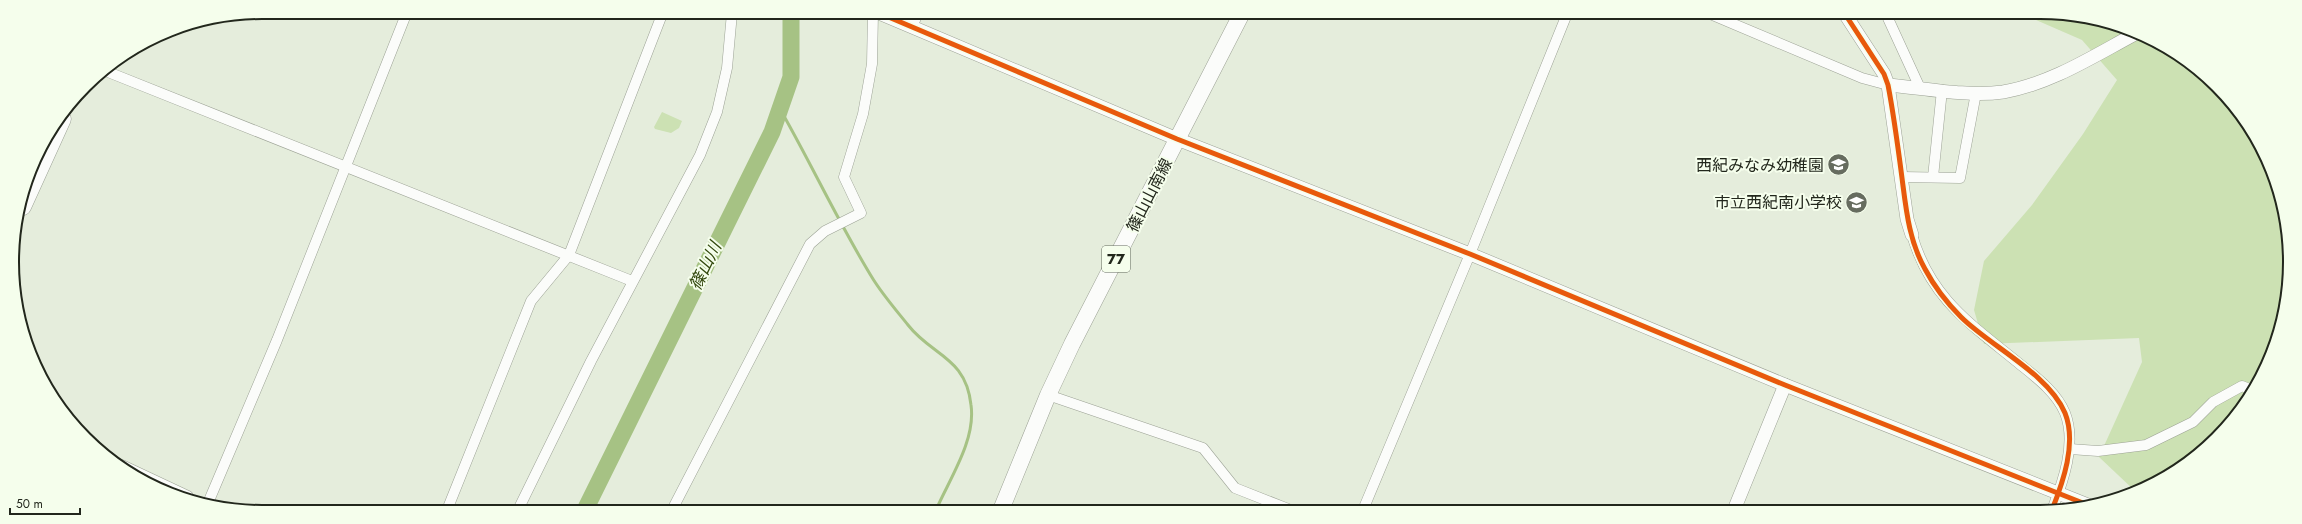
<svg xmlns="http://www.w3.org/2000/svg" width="2302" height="524" font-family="Jost,'Noto Sans JP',sans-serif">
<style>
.green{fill:#cce1b3}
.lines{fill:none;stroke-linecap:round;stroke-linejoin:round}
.stream{stroke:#a6c284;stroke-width:3}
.river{stroke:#a6c284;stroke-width:17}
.minor-casing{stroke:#9ca295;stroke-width:11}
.tertiary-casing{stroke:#9ca295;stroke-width:14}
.primary-casing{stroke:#9ca295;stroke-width:17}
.minor{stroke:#fbfcfa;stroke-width:10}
.tertiary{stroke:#fbfcfa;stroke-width:13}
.primary{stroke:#fbfcfa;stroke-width:16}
.cycleway-casing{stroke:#f5feec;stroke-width:8}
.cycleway{stroke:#e8590c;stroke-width:5}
.labels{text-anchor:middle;stroke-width:4;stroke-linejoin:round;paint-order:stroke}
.shield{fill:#f5feec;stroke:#61685a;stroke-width:1}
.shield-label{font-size:15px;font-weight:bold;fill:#22271c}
.poi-label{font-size:16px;fill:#22271c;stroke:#f5feec;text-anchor:end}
.street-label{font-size:16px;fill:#22271c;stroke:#f5feec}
.water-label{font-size:17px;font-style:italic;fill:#32480d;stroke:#f5feec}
.rim{fill:none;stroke:#22271c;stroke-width:2}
</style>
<rect width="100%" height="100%" fill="#e5eddc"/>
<g class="green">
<path d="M2022,14h51l92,32 73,64 44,88 6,97 -24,78 -47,66 -23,16 -25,12 -19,19 -15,5 -36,-34 43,-95 -3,-24 -155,6 -10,-34 10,-49 48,-56 51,-71 34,-54 -35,-40z"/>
<path d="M662,112l20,9 -3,7 -8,5 -16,-4 -1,-2z"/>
</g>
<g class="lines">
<path class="stream" d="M780,109c32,56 59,115 93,170 10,16 23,31 35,46 24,31 58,32 63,80 5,35 -21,73 -35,105"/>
<path class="river" d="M585,510l187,-378 19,-55v-64"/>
<defs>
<g id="minor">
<path d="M1710,14l152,64 26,7"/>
<path d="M1886,14l34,74"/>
<path d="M912,27l6,-14"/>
<path d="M103,70l529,211"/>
<path d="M1902,177l58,1 16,-85"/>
<path d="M1933,177l9,-87"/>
<path d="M1912,235c18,62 56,87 104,126 17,14 40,30 49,52 12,30 -2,69 -13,97"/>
<path d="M1048,395l155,53 32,40 56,22"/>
<path d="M2070,449l28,2 48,-6 47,-23 20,-20 29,-16 10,4"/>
<path d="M122,465l66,31"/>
<path d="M208,503l69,-163 130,-328"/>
<path d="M447,510l84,-209 38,-46 94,-243"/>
<path d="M518,510l73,-149 109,-206 17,-43 10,-44 5,-55"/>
<path d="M672,510l138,-266 15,-13 36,-18 -17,-36 19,-63 9,-50 1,-51"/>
<path d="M1363,510l107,-256 97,-240"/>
</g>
<g id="tertiary">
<path d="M879,13l298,126 293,115 315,131 303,120"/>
<path d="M1845,14l39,60 4,11 19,134 5,16"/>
<path d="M1888,85c35,3 80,12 115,7 47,-8 89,-35 130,-57"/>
<path d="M1734,510l51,-125"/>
</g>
<g id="primary">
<path d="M23,207l40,-88"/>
<path d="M1001,510l47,-115 24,-51 170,-331"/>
</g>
</defs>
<use href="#minor" class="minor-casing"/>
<use href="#tertiary" class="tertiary-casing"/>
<use href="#primary" class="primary-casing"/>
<use href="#minor" class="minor"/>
<use href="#tertiary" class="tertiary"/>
<use href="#primary" class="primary"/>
<defs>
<g id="cycleway">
<path d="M879,13l298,126 293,115 315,131 303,120"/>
<path d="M1845,14l39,60 4,11c6,31 10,62 14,93 4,31 7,63 23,91 9,17 22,34 36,48 29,29 88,57 104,96 12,30 -2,69 -13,97"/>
</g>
</defs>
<use href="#cycleway" class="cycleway-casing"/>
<use href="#cycleway" class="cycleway"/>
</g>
<defs>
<symbol id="school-disc" viewBox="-11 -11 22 22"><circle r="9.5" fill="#666c5f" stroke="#f5feec"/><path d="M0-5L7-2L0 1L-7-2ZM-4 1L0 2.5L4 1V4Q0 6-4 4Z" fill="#fff"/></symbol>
</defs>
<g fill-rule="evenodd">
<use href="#school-disc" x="1826" y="152" width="25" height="25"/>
<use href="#school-disc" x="1844" y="190" width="25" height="25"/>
</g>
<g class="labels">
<rect class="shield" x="1102" y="246" width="28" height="26" rx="3"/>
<g class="shield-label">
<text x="1116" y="264">77</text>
</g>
<g class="poi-label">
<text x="1824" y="171">西紀みなみ幼稚園</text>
<text x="1842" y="208">市立西紀南小学校</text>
</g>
<g class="street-label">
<text transform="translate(1149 195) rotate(-63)" y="6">篠山山南線</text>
</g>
<g class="water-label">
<text transform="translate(705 266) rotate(-64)" y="6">篠山川</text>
</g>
</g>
<path d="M0 0H2302V524H0ZM262 19H2040A243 243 0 0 1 2283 262V262A243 243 0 0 1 2040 505H262A243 243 0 0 1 19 262V262A243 243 0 0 1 262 19Z" fill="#f5feec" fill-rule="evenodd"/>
<path class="rim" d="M262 19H2040A243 243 0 0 1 2283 262V262A243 243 0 0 1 2040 505H262A243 243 0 0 1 19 262V262A243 243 0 0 1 262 19Z"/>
<path d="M10 508v6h70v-6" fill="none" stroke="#22271c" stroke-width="2"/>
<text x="16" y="508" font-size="12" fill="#22271c" stroke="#f5feec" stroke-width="3" paint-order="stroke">50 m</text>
</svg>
